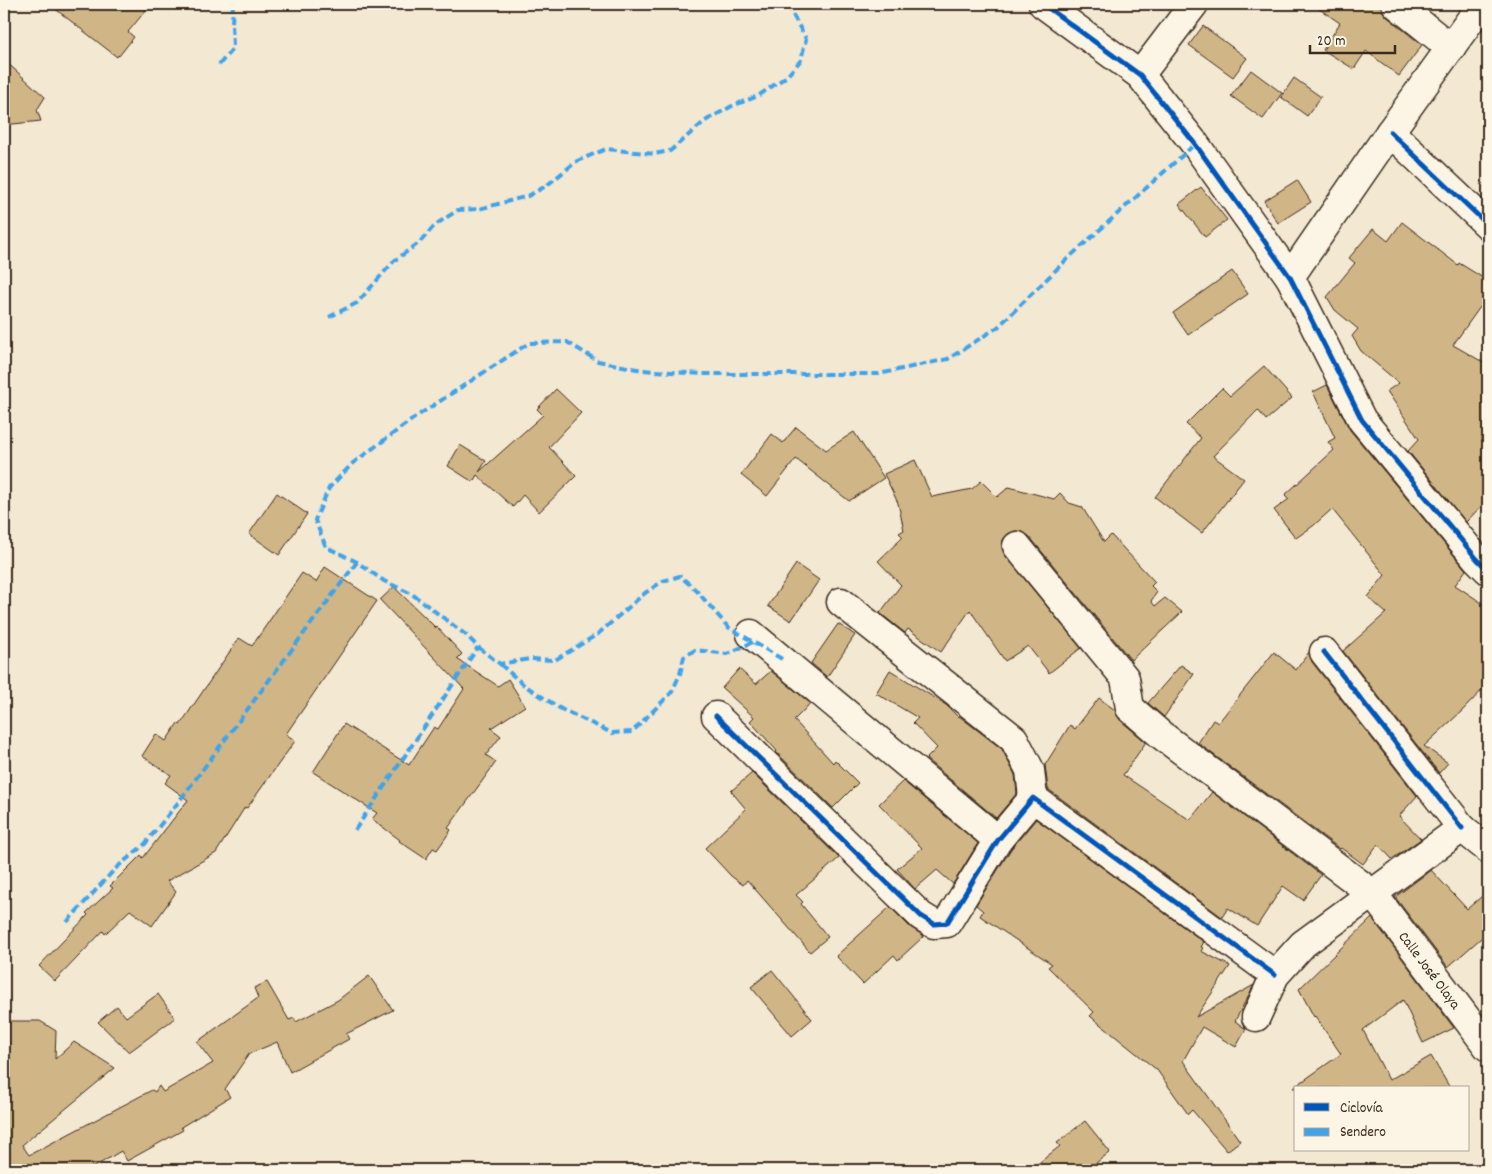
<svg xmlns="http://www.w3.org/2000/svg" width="1492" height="1174" font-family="Dekko,sans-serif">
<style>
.building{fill:#d0b686;stroke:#3b2a1e}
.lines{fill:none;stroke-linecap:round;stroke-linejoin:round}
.minor-casing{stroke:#3b2a1e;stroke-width:31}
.minor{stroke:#fcf5e5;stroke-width:28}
.quiet{stroke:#3fa3ea;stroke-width:4;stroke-dasharray:8 4;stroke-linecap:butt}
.cycleway-casing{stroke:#fcf5e5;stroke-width:8}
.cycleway{stroke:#0057b8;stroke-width:5}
.labels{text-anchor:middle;stroke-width:5;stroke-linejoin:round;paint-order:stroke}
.street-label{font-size:15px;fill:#3b2a1e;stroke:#fcf5e5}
</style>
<rect width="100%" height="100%" fill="#f3e8d2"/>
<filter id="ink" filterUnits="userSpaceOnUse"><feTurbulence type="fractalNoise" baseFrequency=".02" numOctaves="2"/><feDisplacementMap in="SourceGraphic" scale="10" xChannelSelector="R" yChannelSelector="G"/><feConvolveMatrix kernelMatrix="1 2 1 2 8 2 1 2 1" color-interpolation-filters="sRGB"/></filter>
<g filter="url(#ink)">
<g class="building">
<path d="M49,4h102l-23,28 6,5 -15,19 -1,-1 -1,2z"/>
<path d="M1312,4h65l4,3 5,9 36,29 -23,31 -33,-25 -12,18 -31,-19 17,-27z"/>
<path d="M1203,26l44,32 -14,19 -44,-32z"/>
<path d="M4,60l41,37 -8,13 4,11 -37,4z"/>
<path d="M1251,70l31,23 -19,26 -32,-23z"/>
<path d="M1294,78l27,19 -14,19 -26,-19z"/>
<path d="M1297,180l14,22 -33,21 -14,-22z"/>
<path d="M1201,187l26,33 -22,17 -26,-33z"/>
<path d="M1402,222l56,43 1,-2 29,18v32l-8,-6 -27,38 35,20v134l-22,23 -58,-71 11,-12 -32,-48 12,-8 -38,-32 -9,-15 6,-7 -23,-19 -8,-13 28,-34 -6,-5 24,-29 15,12z"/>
<path d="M1232,271l16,23 -60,41 -15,-22z"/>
<path d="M1264,366l28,32 -26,22 -8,-10 -45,46 31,23 -42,54 -47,-36 46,-59 -15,-14 36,-36 8,8z"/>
<path d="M1327,385l23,45 116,140 -11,15 33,22v77l-25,26 -39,36 24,17 -9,10 -96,-122 43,-38 -18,-16 17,-22 -53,-66 -19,17 -17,12 -22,-28 15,-11 -4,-4 49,-45 -6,-8 7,-4 -22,-46z"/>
<path d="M556,389l25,24 -32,34 27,29 -37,36 -16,-17 -10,12 -36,-32 -4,7 -25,-16 12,-21 26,16 -7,11 64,-57 -6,-6z"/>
<path d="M796,427l30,23 28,-18 30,46 -35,23 -53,-42 -29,37 -26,-21 31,-41 11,9z"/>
<path d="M915,460l17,37 40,-8 9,-8 16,16 12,-10 45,12 6,-6 9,10 13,4 22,35 7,-7 44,47 -4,4 6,6 -6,9 4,5 10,-8 17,14 -51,48 -102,-124 -6,-4 -8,-1 -7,3 -5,6 -1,8 3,7 76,93 -32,25 -21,-27 -23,15 -35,-51 -29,42 -33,-23 -3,4 -25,-20 21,-28 -23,-24 25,-24 -4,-4 5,-3 -6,-27 -14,-29z"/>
<path d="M277,493l30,21 -28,41 -30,-21z"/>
<path d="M796,564l23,16 -28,41 -23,-15z"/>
<path d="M325,567l52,34 -91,133 9,7 -48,67 -2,-1 -29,46 -49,28 9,11 -24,34 -22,-16 -25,24 -2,-3 -48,50 -16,-15 49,-51 -2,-2 27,-25 -3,-2 31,-31 2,3 45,-58 -23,-17 6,-8 -29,-19 14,-22 10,7 12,-18 2,2 59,-87 13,8 50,-73 14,9z"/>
<path d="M394,587l42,41 1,-1 25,27 -5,5 41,27 10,-7 17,27 -34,22 10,8 -15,19 10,7 -48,66 3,2 -14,20 -4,-2 -7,11 -27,-18 1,-1 -28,-21 5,-6 -64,-41 31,-48 65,41 25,-38 4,2 26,-40 -84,-89z"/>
<path d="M838,624l17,11 -28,42 -16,-14z"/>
<path d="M1274,652l22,18 13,-18 3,10 105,134 -18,20 22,23 -29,20 -14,-15 -15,20 -22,-16 -1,1 -142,-106 15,-23 5,3z"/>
<path d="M1181,665l13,9 -30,43 -16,-14z"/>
<path d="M739,669l17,15 15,-13 39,32 -5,6 -11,11 39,43 2,-3 23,23 -25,25 -57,-56 1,-1 -27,-30 4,-4 -32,-29z"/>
<path d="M890,670l56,35 12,12 1,-1 43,33 13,26 2,18 -21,25 -70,-59 11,-11 -24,-25 5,-5 -42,-25z"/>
<path d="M1099,698l16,12 5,10 26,22 -23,33 67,45 22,-28 109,83 -18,25 -20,-14 -26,40 -29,-18 -6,9 -174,-128 -3,-24 25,-40 5,4z"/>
<path d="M752,773l87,85 -43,37 7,7 -2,2 27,33 -18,15 -63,-72 -4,5 -12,-9 -26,-28 41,-39 -15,-18z"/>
<path d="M903,781l75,62 -25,41 -16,-14 -22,19 -18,-20 25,-21 -43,-44z"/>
<path d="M1036,819l168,123 -3,5 2,1 -2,3 29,15 -34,51 58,-32 -19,36 11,8 -10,18 -34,-20 -19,34 57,80 -13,10 -35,-41 -4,4 -31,-44 -67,-54 4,-4 -46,-45 4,-3 -72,-48 3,-5 -7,-6 35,-56z"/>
<path d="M1431,870l36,39 21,-18v41l-40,35 -53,-70z"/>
<path d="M890,907l20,20 14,9 -26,24 -4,-5 -31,29 -27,-28z"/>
<path d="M1372,918l82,110 -31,15 -20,-43 -40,30 26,50 42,-24 19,32h-157l48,-34 -26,-38 -1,1 -15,-28z"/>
<path d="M772,970l40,49 -20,17 -41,-49z"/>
<path d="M369,976l24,34 -47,24 3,5 -59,33 -13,-30 -28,12 -24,35 5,8 -49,30 2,3 -56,31 -6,-10 -32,19h-85v-149h36l16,10 -1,28 19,-17 41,26 -93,77 7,10 123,-65 3,2 4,-6 4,6 50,-29 -16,-21 61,-44 -4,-10 13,-6 22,38 5,-2 2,4 42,-22z"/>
<path d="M158,994l17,24 -46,34 -31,-30 19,-16 9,11z"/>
<path d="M1085,1121l25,31 -23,18h-57l30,-24 -3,-3z"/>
</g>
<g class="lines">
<defs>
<g id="minor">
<path d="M1043,4l97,71 55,69 95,133 72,143 115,139 11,11"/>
<path d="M1396,4l55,44"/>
<path d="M1140,75l54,-71"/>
<path d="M1390,132l98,93"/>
<path d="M1290,277l100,-145 92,-128"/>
<path id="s1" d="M1017,546l108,132 5,30 30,26 213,160 115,153"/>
<path d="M841,602l173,137 16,31 3,28"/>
<path d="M751,634l247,206"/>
<path d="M1324,652l138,176"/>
<path d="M716,716l205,200 13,8 13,-1 51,-83 35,-42 242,177"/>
<path d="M1256,1017l19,-42 28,-31 159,-116 26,21"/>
</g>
</defs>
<use href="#minor" class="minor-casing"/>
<use href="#minor" class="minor"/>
<g class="quiet">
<path d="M219,65l14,-17 -1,-25 1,-19"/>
<path d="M329,317l28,-14 37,-42 26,-19 15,-17 23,-15 21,-1 49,-13 18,-10 31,-25 29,-12 48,5 16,-3 35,-30 27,-15 26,-10 29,-20 14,-16 5,-21 -19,-35"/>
<path d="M782,659l-54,-32 -32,-37 -16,-14 -17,5 -18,12 -47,41 -43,26 -25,-1 -30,5 -22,-17 -12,-12 -54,-41 -28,-13 -27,-19 -31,-15 -11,-27 14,-32 24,-25 64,-47 112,-73 38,-1 31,19 44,9 61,4h176l69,-15 50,-32 66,-65 131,-118"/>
<path d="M500,664l24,21 37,24 51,24 20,-1 40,-40 8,-18 4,-17 11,-7 32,4 26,-12"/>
<path d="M355,830l123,-183"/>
<path d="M67,922l48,-53 30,-25 35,-44 177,-238"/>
</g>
<defs>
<g id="cycleway">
<path d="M1043,4l97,71 55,69 95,133 72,143 115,139 11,11"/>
<path d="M1390,132l98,93"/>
<path d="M1324,652l138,176"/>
<path d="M716,716l205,200 13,8 13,-1 51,-83 35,-42 242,177"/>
</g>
</defs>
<use href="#cycleway" class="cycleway-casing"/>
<use href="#cycleway" class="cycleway"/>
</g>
</g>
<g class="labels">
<g class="street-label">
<text dy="5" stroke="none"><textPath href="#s1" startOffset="602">Calle José Olaya</textPath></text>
</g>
</g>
<rect width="1492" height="1174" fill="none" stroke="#fcf5e5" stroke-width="20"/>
<rect x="10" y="10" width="1472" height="1154" fill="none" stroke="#3b2a1e" stroke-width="2" filter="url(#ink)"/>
<rect x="1294" y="1086" width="175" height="65" fill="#fcf5e5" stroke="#afa495"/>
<rect x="1304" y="1103" width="25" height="8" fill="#0057b8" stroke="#afa495"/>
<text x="1340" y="1112" font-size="15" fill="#3b2a1e">Ciclovía</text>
<rect x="1304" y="1128" width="25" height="8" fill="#3fa3ea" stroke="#afa495"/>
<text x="1340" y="1136" font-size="15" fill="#3b2a1e">Sendero</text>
<path d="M1310 45v8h85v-8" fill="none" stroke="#3b2a1e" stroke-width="2.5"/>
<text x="1317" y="45" font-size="15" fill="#3b2a1e" stroke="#fcf5e5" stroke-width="4" paint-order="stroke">20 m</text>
</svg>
